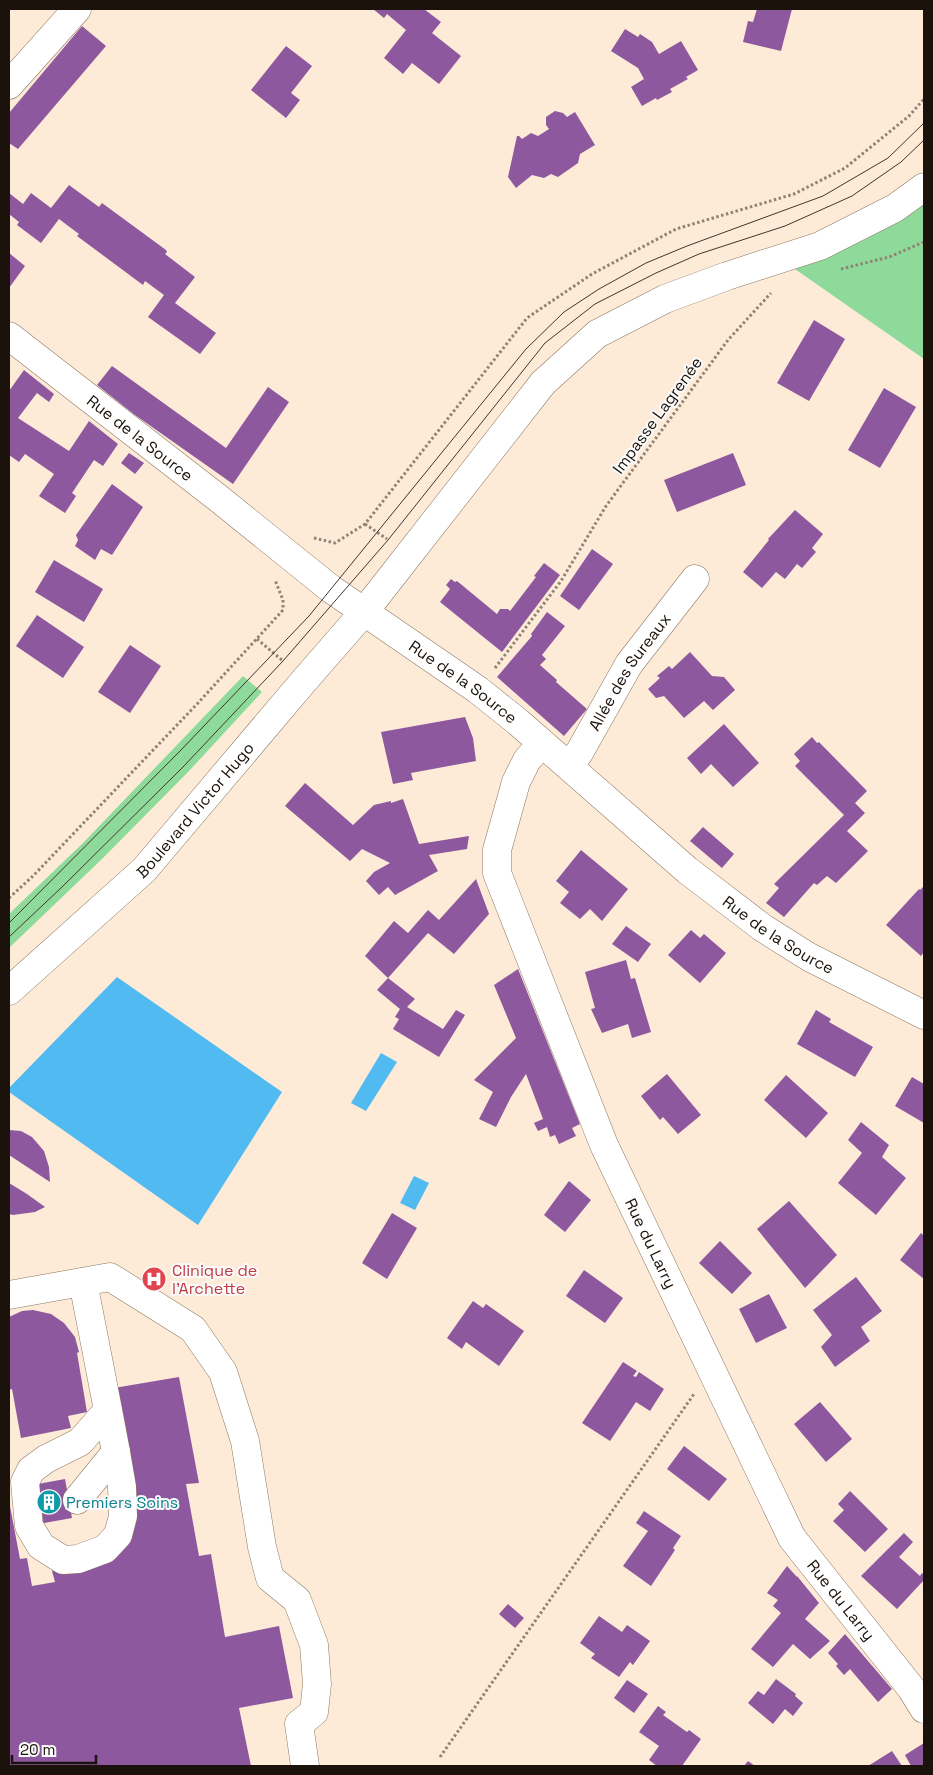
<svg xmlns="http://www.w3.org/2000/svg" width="933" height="1775" font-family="'Space Grotesk',sans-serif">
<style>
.green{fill:#8eda9b}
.water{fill:#51baf0}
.building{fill:#8e589f}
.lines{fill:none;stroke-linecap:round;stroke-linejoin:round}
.minor-casing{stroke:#8c7863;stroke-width:29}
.major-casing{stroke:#8c7863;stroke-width:29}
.path{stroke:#908375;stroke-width:3;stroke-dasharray:2.5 2.5;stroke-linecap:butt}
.minor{stroke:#fff;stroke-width:28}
.major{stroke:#fff;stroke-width:28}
.tram{stroke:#40362c;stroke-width:1}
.labels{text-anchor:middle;stroke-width:4;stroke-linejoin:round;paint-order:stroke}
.street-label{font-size:16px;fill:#1b130b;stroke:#fbfbfb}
.health-label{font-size:16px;fill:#be3a42;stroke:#fbfbfb;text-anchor:start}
.culture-label{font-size:16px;fill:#0d838f;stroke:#fbfbfb;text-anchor:start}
</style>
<rect width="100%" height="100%" fill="#fdebd8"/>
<g class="green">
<path d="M924,204v155l-132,-92 72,-27z"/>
<path d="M243,676l19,16 -73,79 -87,88 -93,89v-34l74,-71z"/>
</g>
<g class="water">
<path d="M117,977l165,115 -84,133 -189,-133v-4z"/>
<path d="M381,1053l16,9 -31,49 -15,-8z"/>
<path d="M414,1176l15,7 -14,27 -15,-7z"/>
</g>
<g class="building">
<path d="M373,9h51l17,13 -9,11 29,23 -22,28 -27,-21 -9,11 -19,-16 22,-28 -19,-16 -3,4z"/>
<path d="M757,9h35l-11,42 -38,-9 5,-21 5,1z"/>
<path d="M82,26l24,20 -88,103 -9,-6v-30z"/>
<path d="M625,29l13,8 2,-3 12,8 7,12 22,-13 17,29 -12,7 2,2 -18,10 2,3 -15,8 -1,-2 -14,8 -11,-19 13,-8 -6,-11 -27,-17z"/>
<path d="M286,46l26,20 -21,27 9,7 -14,18 -35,-28z"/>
<path d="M555,111l8,2 4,4 8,-5 20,33 -15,9 -2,9 -20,14 -7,-3 -7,4 -12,-3 -16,13 -8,-11 9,-41h2l3,3 9,-6 7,3 11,-7 -3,-4v-8z"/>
<path d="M69,185l30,22 3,-4 64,47 1,2 -2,2 30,23 -20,26 41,30 -16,21 -52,-37 16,-22 -19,-14 -2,4 -66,-49 2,-2 -20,-15 -18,24 -24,-18 2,-3 -10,-8v-21l14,11 8,-11 20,15z"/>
<path d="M9,253l16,13 -16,22z"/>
<path d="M814,320l31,19 -36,62 -32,-18z"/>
<path d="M112,366l114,82 42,-61 21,15 -56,82 -98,-69 -38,-30z"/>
<path d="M24,370l30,24 -5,8 -12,-9 -19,25 51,33 20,-30 29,23 -15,22 -9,-6 -22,33 4,3 -11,17 -26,-17 15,-22 -29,-20 -6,8 -10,-7v-64z"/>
<path d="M884,388l32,19 -36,61 -32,-18z"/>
<path d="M129,453l15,10 -9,11 -14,-11z"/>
<path d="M733,453l13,32 -69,27 -13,-32z"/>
<path d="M112,484l31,23 -31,48 -11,-6 -6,11 -20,-14 3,-6 -2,-5z"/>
<path d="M795,510l28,24 -11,14 4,4 -14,16 -5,-4 -12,15 -9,-7 -14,16 -19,-16 26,-32 -1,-1z"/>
<path d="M592,549l21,15 -34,46 -19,-14z"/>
<path d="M54,560l49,29 -19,33 -49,-30z"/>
<path d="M544,563l16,12 -58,77 -62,-50 10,-13 -4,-4 5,-6 4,3 2,-1 40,33 3,-5h8l2,2 26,-34 -2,-1z"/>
<path d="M547,612l18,14 -23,29 4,4 -6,6 17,15 -1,2 31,27 -23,27 -67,-59 35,-41 -1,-2z"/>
<path d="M37,615l47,32 -21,31 -47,-32z"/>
<path d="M130,645l31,21 -31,47 -32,-21z"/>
<path d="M690,652l22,24 12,1 11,13 -22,20 -9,-9 -20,17 -20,-22 -8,2 -8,-9 12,-11 -3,-2 12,-10 3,3z"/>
<path d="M465,717l8,21 3,23 -65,12 2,7 -20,4 -12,-52z"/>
<path d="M724,724l35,39 -26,24 -22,-23 -10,10 -14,-16z"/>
<path d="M812,737l5,6 2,-1 48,49 -12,12 10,10 -18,18 21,20 -32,32 -9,-7 -10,9 -3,-2 -30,34 -18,-14 13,-15 -5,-4 70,-69 -49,-49 5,-5 -6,-7z"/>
<path d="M305,783l48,42 21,-20 17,-4v2l12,-4 16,45 50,-8 -2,13 -38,6 9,16 -43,24 -7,-8 -9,8 -13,-14 8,-9 16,-9 -28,-14 -12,12 -65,-55z"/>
<path d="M703,827l31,27 -12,14 -32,-27z"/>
<path d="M581,850l47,39 -26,32 -12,-12 -10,10 -20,-16 9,-11 -13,-11z"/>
<path d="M476,879l13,35 -35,40 -26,-21 -40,45 27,21 -8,8 36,22 13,-19 9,5 -26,42 -46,-28 6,-10 -4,-2 5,-8 -23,-19 11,-12 -23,-22 29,-35 14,12 20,-23 11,10z"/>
<path d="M924,886v66l-3,4 -35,-31 33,-36 1,1z"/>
<path d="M626,926l25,18 -13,18 -26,-18z"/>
<path d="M691,930l9,8 4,-4 22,19 -26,30 -32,-28z"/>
<path d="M626,960l5,19 4,-1 16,54 -19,6 -4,-14 -26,9 -11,-24 4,-1 -10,-36z"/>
<path d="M518,969l62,155 -8,4 4,8 -17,8 -4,-9 -5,2 -3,-10 -9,4 -4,-8 9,-4 -17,-45 -15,23 -15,30 -17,-8 14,-27 -19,-12 42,-42 -22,-53z"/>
<path d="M816,1010l15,9 -2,3 44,25 -18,30 -58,-33z"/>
<path d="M667,1074l34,41 -23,19 -15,-17 -3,3 -19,-24z"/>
<path d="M786,1075l42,38 -22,25 -42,-38z"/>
<path d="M912,1077l12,7v39l-29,-17z"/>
<path d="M861,1122l28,23 -7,12 24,21 -30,37 -38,-32 24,-30 -14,-13z"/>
<path d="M9,1130l12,1 11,6 12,14 5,16 1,15 -41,-27z"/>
<path d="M569,1181l22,19 -26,32 -21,-17z"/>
<path d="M9,1183l18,11 18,13 -10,5 -22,3 -4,-1z"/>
<path d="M789,1201l48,54 -32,33 -48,-59z"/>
<path d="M392,1213l25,15 -30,51 -25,-16z"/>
<path d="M921,1233l3,3v43l-24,-19z"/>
<path d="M720,1241l32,32 -20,21 -33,-31z"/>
<path d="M584,1270l39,28 -18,25 -39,-27z"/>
<path d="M856,1277l26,34 -21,16 9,14 -35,26 -14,-20 11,-12 -19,-25z"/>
<path d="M769,1294l18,34 -31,15 -17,-34z"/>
<path d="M473,1301l10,7 3,-4 38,27 -25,35 -33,-24 -4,7 -15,-11z"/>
<path d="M33,1310l18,4 13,9 11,14 4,15 -2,1 10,59 -19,4 3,12 -50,10 -9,-49 -3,1v-73l13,-6z"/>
<path d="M623,1362l14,9 -4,5 3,1 3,-5 25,17 -14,22 -14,-9 -26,39 -28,-18z"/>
<path d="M179,1377l20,106 -13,1 13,72 12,-2 14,83 54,-11 14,72 -54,10 12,58h-242v-265l11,58 7,-1 5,28 23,-4 -3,-11 41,-9 19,-11 2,-163z"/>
<path d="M820,1402l32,37 -26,23 -32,-38z"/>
<path d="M684,1446l43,33 -18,22 -42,-32z"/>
<path d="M65,1479l7,39 -39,7 -6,-39z"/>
<path d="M850,1491l38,38 -23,23 -32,-31 11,-11 -6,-6z"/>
<path d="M644,1511l37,25 -8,12 2,2 -24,36 -28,-20 25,-35 -12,-8z"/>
<path d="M904,1533l9,9 -14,15 21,19 2,-3 2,2v5l-27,29 -36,-33z"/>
<path d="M787,1566l10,11v-1l22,27 -14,16 25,22 -20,18 -17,-15 -20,23 -22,-18 30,-36 -8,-7 5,-6 -11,-7z"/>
<path d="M508,1604l16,14 -9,10 -16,-14z"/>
<path d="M599,1616l23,16 5,-7 23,16 -17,24 -3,-3 -11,15 -28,-19 4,-4 -15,-11z"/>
<path d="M845,1634l47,55 -14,13 -28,-33 -6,6 -8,-9 2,-2 -10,-11z"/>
<path d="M776,1679l20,15 -1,2 8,7 -10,13 -8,-7 -12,15 -25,-21 10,-12 6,4z"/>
<path d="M627,1680l21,14 -14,19 -20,-15z"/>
<path d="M658,1706l8,6 -3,3 24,17 2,-2 12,9 -19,27h-25l-8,-6 10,-14 -20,-14z"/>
<path d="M924,1743v23h-13l-6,-11z"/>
<path d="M892,1751l10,15h-34z"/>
<path d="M748,1761l7,5h-11z"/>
</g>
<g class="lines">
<defs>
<g id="minor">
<path d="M9,85l68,-76"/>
<path id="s1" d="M542,743l-15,17 -11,22 -19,68v23l107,272 188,393 119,150 13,21"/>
<path id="s2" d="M568,765l11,-12 50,-89 66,-85"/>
<path d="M83,1282l25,128 8,42 6,35 1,29 -5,19 -13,14 -27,10 -15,1 -22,-14 -12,-20 -4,-44 6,-12 15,-11 34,-17 28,-32"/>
<path d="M9,1295l101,-18 83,52 30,43 22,69 17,106 8,31 27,22 17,45 3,39 -3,28 -15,12 6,42"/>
<path d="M77,1500l39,-48"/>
</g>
<g id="major">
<path id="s3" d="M9,336l209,162 113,91 147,101 40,32 169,148 76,58 46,29 115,58"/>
<path id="s4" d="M9,991l135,-121 159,-188 61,-70 179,-229 54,-49 68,-35 62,-23 93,-30 75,-38 29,-21"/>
</g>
</defs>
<use href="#minor" class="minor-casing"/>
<use href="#major" class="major-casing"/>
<g class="path">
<path d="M841,269l48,-12 35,-15"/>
<path d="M365,524l22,15"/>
<path d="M314,538l21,5 30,-19 162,-206 65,-44 84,-45 118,-35 51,-26 64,-52 15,-17"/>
<path d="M257,639l26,22"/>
<path d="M495,668l66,-87 45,-75 122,-166 43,-47"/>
<path d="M9,898l24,-22 165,-173 85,-93v-10l-8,-20"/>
<path d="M440,1757l254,-363"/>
</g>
<use href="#minor" class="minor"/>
<use href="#major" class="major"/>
<g class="tram">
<path d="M9,923l172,-173 128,-134 217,-267 38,-37 35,-23 47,-26 41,-17 136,-50 65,-38 36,-35"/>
<path d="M9,937l53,-50 121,-120 100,-106 105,-121 157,-197 50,-39 61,-31 43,-19 86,-28 67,-30 49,-34 23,-22"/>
</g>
</g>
<defs>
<symbol id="hospital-disc" viewBox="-11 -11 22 22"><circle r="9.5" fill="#e0444e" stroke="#fbfbfb"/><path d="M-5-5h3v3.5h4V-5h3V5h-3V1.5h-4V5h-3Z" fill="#fff"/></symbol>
<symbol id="building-disc" viewBox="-11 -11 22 22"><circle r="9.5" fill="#0f9aa8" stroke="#fbfbfb"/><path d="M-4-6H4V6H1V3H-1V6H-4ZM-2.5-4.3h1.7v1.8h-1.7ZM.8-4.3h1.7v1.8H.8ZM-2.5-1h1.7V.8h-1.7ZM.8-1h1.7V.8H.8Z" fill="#fff"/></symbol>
</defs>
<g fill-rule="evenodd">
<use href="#hospital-disc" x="140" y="1265" width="28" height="28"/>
<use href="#building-disc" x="35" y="1488" width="28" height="28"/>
</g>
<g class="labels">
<g class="street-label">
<text transform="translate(657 415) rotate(-54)" y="6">Impasse Lagrenée</text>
<text dy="6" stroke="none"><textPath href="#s3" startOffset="166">Rue de la Source</textPath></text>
<text dy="6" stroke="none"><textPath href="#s2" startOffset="112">Allée des Sureaux</textPath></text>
<text dy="6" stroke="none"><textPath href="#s3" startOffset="571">Rue de la Source</textPath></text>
<text dy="6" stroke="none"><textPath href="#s4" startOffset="260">Boulevard Victor Hugo</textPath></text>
<text dy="6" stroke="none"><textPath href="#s3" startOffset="976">Rue de la Source</textPath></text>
<text dy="6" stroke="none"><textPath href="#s1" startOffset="542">Rue du Larry</textPath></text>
<text dy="6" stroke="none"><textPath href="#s1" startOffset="948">Rue du Larry</textPath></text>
</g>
<g class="health-label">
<text x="172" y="1276">Clinique de<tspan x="172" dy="18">l'Archette</tspan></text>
</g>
<g class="culture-label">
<text x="66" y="1508">Premiers Soins</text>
</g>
</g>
<rect width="933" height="1775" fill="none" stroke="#1b130b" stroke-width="20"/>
<path d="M12 1755v8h84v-8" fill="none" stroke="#1b130b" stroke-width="2.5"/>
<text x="20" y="1755" font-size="15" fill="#1b130b" stroke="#fbfbfb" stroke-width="4" paint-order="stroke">20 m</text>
</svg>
